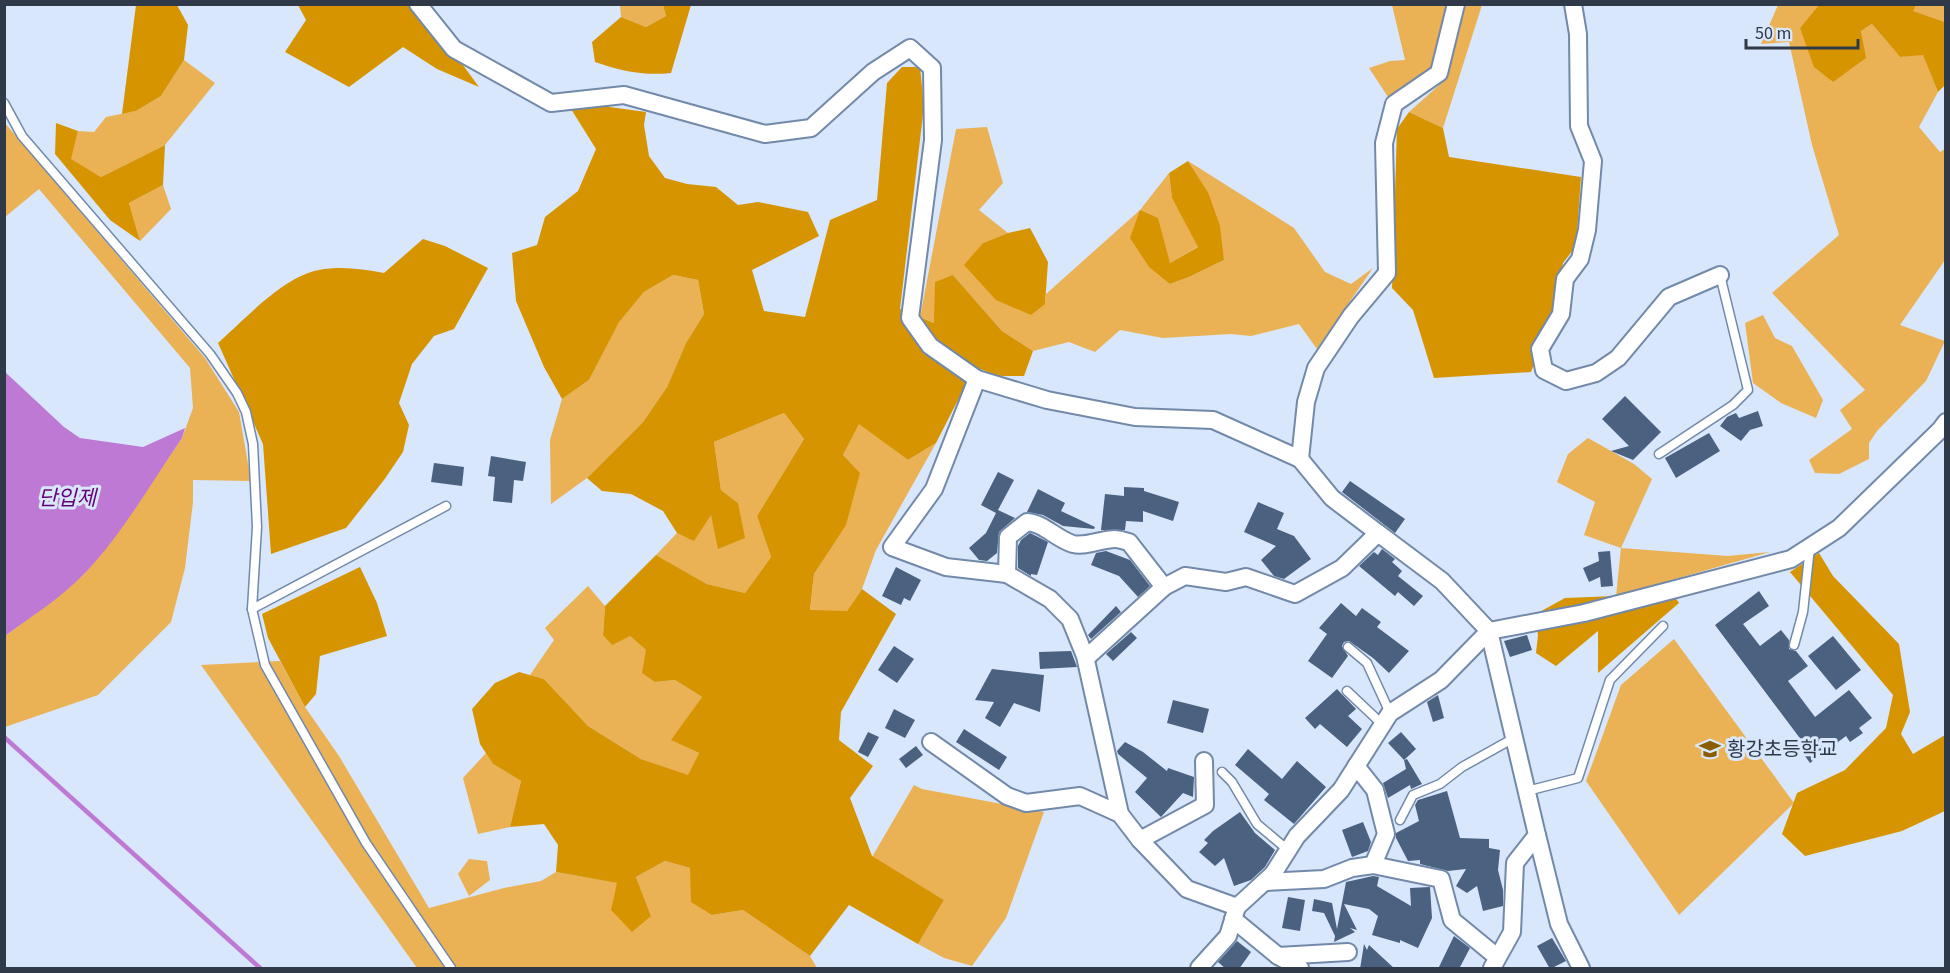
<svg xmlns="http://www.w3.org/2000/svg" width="1950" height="973" font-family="'Source Sans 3','Noto Sans KR',sans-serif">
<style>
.green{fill:#eab254}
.forest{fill:#d69500}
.water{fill:#be79d5}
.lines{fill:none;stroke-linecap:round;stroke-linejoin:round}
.stream{stroke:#be79d5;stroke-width:4.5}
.building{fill:#4b6180}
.lane-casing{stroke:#7289a9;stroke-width:11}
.street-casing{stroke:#7289a9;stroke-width:20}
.lane{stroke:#fff;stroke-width:8}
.street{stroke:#fff;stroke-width:16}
.labels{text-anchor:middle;stroke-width:6;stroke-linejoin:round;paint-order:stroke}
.poi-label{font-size:20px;fill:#2f3947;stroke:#d8e7fc;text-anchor:start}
.water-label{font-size:21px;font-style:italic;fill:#63007a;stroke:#d8e7fc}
</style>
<rect width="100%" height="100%" fill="#d8e7fc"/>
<g class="green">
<path d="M620,5h43l3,11 -20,11 -25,-10z"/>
<path d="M1392,5h54l-14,63 -44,29 -19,-29 21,-7 15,-1z"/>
<path d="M1464,5h18l-39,123 -34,-16 36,-32z"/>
<path d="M1778,5h42l-20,23 32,54 33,-24 -4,-27 11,-7 28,33 23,-3 15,38 -19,35 21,25 5,-3v111l-45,65 45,16 -19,40 -49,50 -8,12v16l-30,15 -24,-1 -6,-13 43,-31 -12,-19 25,-20 -93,-97 67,-58 -27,-90 -23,-103 -28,2z"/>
<path d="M1916,5h29v17l-33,-11z"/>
<path d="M184,60l31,23 -50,62 -64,32 -31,-18 8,-28 16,1 12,-15 30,-6 25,-15z"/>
<path d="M4,122l201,236 34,54 12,69 -58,-1v22l-8,66 -14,54 -73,73 -93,32v-91l46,-34 33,-28 29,-35 69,-101 11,-30 -3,-40 -151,-179 -34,28z"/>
<path d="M987,127l16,56 -24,27 29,23 -25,10 62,61 1,-10 94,-84 29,-37 3,25 27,48 -29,17 -5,-14 5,35 19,-7 35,-17 -16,-68 -20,-31 106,67 31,44 26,12 22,-16 -56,81 -18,-25 -48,12 -20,-2 -68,4 -43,-8 -25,22 -26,-10 -36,9 -31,-20 -49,-56 -19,48 -14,-6 36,-188z"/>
<path d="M163,185l8,24 -31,32 -11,-38z"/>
<path d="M673,275l25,5 6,34 -18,29 -19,44 -24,35 -56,56 -36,26 -1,-64 12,-41 27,-19 30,-59 25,-29z"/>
<path d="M1763,315l12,23 17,8 31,54 -7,18 -35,-15 -28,-20 -8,-60z"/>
<path d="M784,413l20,26 -47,77 14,41 -26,36 -38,-9 -51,-29 21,-22 17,7 17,-26 27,-11 -17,-13 -7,-48z"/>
<path d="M859,423l49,37 28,-17 -60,107 -14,39 -15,22h-37l4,-37 31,-49 14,-52 -16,-18z"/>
<path d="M1588,438l46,26 18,15 -31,69 107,8 42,-4 -154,44 5,-48 -37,-13 11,-33 -38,-20 11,-28z"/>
<path d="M588,586l17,20 -2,29 27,1 16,14 9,32 20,-2 27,17 -30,43 27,13 -11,23 -47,-17 -53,-33 -44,-47 -14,-4 24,-35 -9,-12z"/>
<path d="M1674,639l120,164 -115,112 -93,-134 35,-96z"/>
<path d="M280,661l25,46 34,49 90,152 75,-20 37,-7 15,-9 62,11 33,33 -15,-39 29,-16 25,7 22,47 31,-5 67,46 7,12h-400l-216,-303z"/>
<path d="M486,753l7,11 28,17 -11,46 -32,7 -15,-56z"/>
<path d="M914,785l8,4 122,23 -38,106 -34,48 -28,-8 -26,-14 26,-44 -72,-43z"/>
<path d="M469,859l18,2 3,19 -21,16 -11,-22z"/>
</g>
<g class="forest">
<path d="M1820,4l96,1 -3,6 32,11v63l-7,7 -15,-37 -23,2 -28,-33 -11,7 5,27 -33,24 -19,-15 -14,-39z"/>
<path d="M136,5h41l11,20 -4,35 -23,36 -25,15 -14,3z"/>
<path d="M298,5h113l49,56 19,26 -42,-18 -34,-22 -54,40 -64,-35 21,-32z"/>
<path d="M663,5h28l-20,68c-27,3 -50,-2 -76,-11l-3,-20 29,-25 25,10 20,-11z"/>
<path d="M902,67h18l4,39 -24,203 34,14 1,-41 18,-7 49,56 31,20 -9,25h-26l-23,-9 -39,76 -28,17 -49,-36 -16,31 17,18 -14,52 -32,49 -4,36 37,1 15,-22 34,25 -55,98 -2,28 34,26 -23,32 22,58 72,44 -26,44 -69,-39 -39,51 -67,-46 -31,5 -21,-13 -1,-34 -25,-7 -29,16 15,39 -19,16 -21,-22 6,-27 -61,-11 2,-27 -14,-21 -34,3 11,-46 -28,-17 -13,-20 -8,-35 23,-26 24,-11 25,7 44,47 53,33 47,16 11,-22 -28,-13 31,-43 -27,-17 -20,2 -13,-9 4,-23 -16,-14 -18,9 -9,-10 2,-29 51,-51 51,29 38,9 26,-36 -14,-41 47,-77 -20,-26 -70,29 7,48 17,13 7,35 -27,11 -7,-34 -17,26 -17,-8 -14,-22 -32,-17 -29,-3 -15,-13 56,-56 24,-35 19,-44 18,-29 -6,-34 -25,-5 -29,17 -25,30 -30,58 -27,19 -18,-32 -28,-66 -4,-48 25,-8 8,-28 33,-26 18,-42 -30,-48 80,11 -2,13 5,31 16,22 22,6 29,3 22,18 20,-3 50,10 11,24 -67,34 12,41 41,6 25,-97 47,-20 10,-117z"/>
<path d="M1409,112l34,16 6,29 132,20 -5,69 -13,17 -9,49 -23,60 -97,6 -21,-68 -21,-22 5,-159z"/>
<path d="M56,123l22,8 -7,28 30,18 64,-32 -2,40 -34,18 11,38 -30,-21 -55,-66z"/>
<path d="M1188,161l20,31 12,34 4,34 -35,17 -19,7 -21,-17 -19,-29 10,-28 18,8 12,45 28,-16 -26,-49 -3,-25z"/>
<path d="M1030,228l18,34 -3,42 -14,11 -35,-15 -32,-35 19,-22 25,-10z"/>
<path d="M423,239l22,7 43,22 -34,61 -20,7 -22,28 -13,39 10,22 -6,27 -19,28 -38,48 -75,26 -8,-110 -45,-101c26,-23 66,-67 101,-73 22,-4 43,-1 65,3z"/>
<path d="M1819,553l14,23 66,68 11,68 -9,22 12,20 32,-19v76l-43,20 -97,25 -23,-22 15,-41 48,-23 41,-42 7,-33 -103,-123z"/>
<path d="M360,567l17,36 10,33 -67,20 -4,38 -11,13 -37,-69 -6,-24z"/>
<path d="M1665,582l14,21 -81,70v-42l-42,35 -20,-13 2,-18 -4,-20 31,-17 51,-2z"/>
</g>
<path class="water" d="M4,371l60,56 16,11 63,9 42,-19 -3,10c-31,45 -59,95 -97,135 -24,25 -53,43 -80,63z"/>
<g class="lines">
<path class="stream" d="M4,737l256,231"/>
</g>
<g class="building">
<path d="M1625,396l36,36 -28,28 -22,-9 18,-5 -27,-27z"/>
<path d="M1758,411l5,15 -13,4 -9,11 -21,-15 7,-9 9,-4 3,5z"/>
<path d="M1709,433l11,18 -44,27 -11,-20z"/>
<path d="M491,456l35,6 -3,19 -9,-1 -2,23 -19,-2 2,-24 -7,-1z"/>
<path d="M434,463l30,4 -2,19 -31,-4z"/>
<path d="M998,472l16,8 -16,30 17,8 -16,14 -2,21 -10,8 -8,-1 -10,-12 17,-15 10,-20 -15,-8z"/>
<path d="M1350,481l55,38 -10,14 -53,-41z"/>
<path d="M1124,487l20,1v3l35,11 -6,19 -30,-10v11l-17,-1 -1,9h-24l4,-36 19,2z"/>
<path d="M1038,489l27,14 -4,8 34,16 -1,2 -31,-3 -20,-11 -16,-3z"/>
<path d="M1258,502l26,11 -7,16 17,7 17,23 -27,20 -10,-3 -13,-16 15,-14 -32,-14z"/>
<path d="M1030,533l18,9 -11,33 -6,-1v2l-13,-8v-22l3,-6z"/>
<path d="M1382,549l13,10 -3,3 10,9 -4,5 25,20 -9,10 -16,-14 -3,4 -36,-30 15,-14 4,3z"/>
<path d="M1106,551l24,9 20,26 -12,11 -19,-21 -28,-11 5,-12z"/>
<path d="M1610,551l3,35 -12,1 -1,-10 -11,5 -6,-14 16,-7 -1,-9z"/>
<path d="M896,567l25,13 -11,21 -6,-3 -3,7 -19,-9z"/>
<path d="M1759,591l10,15 -26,18 17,22 21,-16 8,10v9l7,2 12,15 -20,15 27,36 34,-27 23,28 -13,10 4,5 -13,9 -4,-6 -36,27 -10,-14 5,-4 -90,-120z"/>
<path d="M1341,603l15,13 6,-8 19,14 -4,5 32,24 -20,22 -16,-15 -24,-17 -5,1 -2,4 6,10 -16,22 -24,-17 19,-27 -8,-6z"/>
<path d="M1116,606l5,6 -30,27 -3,-4z"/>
<path d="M1131,632l6,6 -24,23 -7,-7z"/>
<path d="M1527,635l5,15 -22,7 -6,-16z"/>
<path d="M1833,636l28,34 -25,20 -28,-34z"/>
<path d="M894,646l20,13 -17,24 -19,-13z"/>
<path d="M1071,651l6,16 -37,2 -1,-17z"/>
<path d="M992,669l52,6 -4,37 -26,-9 -14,24 -15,-9 9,-16 -19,-2z"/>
<path d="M1337,689l19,20 -8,7 14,13 -15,18 -27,-23 -5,5 -10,-11z"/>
<path d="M1438,695l6,23 -11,4 -6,-20z"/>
<path d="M1173,700l36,9 -6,24 -36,-10z"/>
<path d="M894,709l21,11 -10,18 -20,-10z"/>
<path d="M964,729l43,28 -8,13 -43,-28z"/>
<path d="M868,732l11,5 -11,20 -10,-5z"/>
<path d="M1401,732l15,17 -12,11 3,-1 15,25 -11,5 -1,-4 -22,13 -5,-15 23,-14 -2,-9 -16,-17z"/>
<path d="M1125,742l18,10 24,19 1,-3 26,9 -1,20 -10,-4 -22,24 -26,-25 12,-14 -29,-24 -1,-3z"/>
<path d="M916,746l7,9 -17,13 -7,-9z"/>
<path d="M1248,749l34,30 15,-18 29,26 -32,37 -30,-24 5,-6 -34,-29z"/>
<path d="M1447,791l13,47 29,1v9l11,2 -2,20 5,20v16l-20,5 -6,-25 -10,7 -11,-7 10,-17 -18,2 -28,-7v-4l-12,1 -12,-23v-5l23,-12 -4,-16 3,-5z"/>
<path d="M1240,812l15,21 20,17 -10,17 -14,13 -17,6 -10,-28 -9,8 -16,-14 9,-9 -4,-3 9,-9z"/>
<path d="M1363,822l8,20 -3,9 -16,6 -10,-27z"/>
<path d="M1373,876l6,1 -2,9 34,20 -1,-18 20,-1 2,31 -14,30 -18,-8v3l-28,-8 6,-19 -9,-7 -25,-5 13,26 -7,-2 5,4 -21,10 1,-6 -11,-23 -12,-2 2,-12 18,4 5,26 9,-47z"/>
<path d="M1288,897l17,3 -5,31 -18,-3z"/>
<path d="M1454,936l16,12 -11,21h-21z"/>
<path d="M1552,938l14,23 -16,8 -13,-23z"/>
<path d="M1237,941l14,11 -12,17h-13l-8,-7z"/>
<path d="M1364,944l3,6 2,-5 26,24h-35z"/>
</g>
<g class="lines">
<defs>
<g id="lane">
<path d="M4,103l18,33 188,218 27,39 9,19 7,32 4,83 -5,82 13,56 101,178 85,125"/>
<path d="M1659,454l74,-49 15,-15 -28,-115"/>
<path d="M252,609l194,-103"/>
<path d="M1794,645l9,-33 7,-65"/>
<path d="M1348,647l19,16 23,50"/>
<path d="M1347,691l36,34"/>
<path d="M1222,772l10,10 25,42 31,26"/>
<path d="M1527,791l51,-13 32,-98 53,-54"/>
<path d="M1400,820l13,-25 27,-11 22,-17 52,-29"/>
</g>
<g id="street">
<path d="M418,4l36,45 97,54 73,-8 141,39 46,-6 62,-56 37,-24 22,20 1,72 -23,178 20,28 47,33"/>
<path d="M1573,4l5,30 1,92 14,35 -6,69 -7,29 -15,20 -4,35 -21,35 4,21 22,11 30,-8 22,-15 51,-61 51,-22"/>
<path d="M1300,459l6,-57 10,-34 35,-52 36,-43 -3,-130 10,-39 45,-31 17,-69"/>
<path d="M1007,574l-61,-7 -54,-20 42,-58 43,-110 70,21 88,17 78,3 87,39 32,39 46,35"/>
<path d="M1086,658l78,-71 21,-11 41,6 20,-5 49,17 47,-26 36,-35 64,48 47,50 48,204 -22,28 -3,69 -20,36"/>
<path d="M931,742l76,54 19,7 54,-7 40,18 20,26 47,49 50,18"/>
<path d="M1356,766l19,24 11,44 -13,31"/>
<path d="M1120,814l-35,-158 -15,-37 -20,-20 -43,-25 1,-37 19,-15c17,1 29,17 46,22 14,3 28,-5 42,-5 4,0 9,2 14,3l35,45"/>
<path d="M1537,835l22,89 22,44"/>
<path d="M1140,840l65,-35 -1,-44"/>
<path d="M1265,882l59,-3 28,-11 21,-3 68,14 11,41 45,37"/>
<path d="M1233,919l45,37 70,-4"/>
<path d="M1278,956l22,12"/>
<path d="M1199,968l29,-32 9,-29 36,-33 24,-38 44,-46 49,-77 51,-33 48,-49 95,-18 207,-54 48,-31 101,-98 6,-8"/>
</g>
</defs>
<use href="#lane" class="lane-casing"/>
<use href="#street" class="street-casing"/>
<use href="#lane" class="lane"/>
<use href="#street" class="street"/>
</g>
<defs>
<symbol id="school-bare" viewBox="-9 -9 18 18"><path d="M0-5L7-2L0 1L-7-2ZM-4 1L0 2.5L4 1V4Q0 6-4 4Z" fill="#8a5e00" stroke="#d8e7fc" stroke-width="2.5" paint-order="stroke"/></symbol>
</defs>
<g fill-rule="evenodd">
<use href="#school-bare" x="1695" y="734" width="30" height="30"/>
</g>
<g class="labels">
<g class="poi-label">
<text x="1727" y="756">황강초등학교</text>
</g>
<g class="water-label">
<text x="67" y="505">단입제</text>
</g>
</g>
<rect width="1950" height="973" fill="none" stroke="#2f3947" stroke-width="12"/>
<path d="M1746 39v9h112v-9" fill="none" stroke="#2f3947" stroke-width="3"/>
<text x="1755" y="39" font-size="18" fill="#2f3947" stroke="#d8e7fc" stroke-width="4.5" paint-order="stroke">50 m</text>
</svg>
